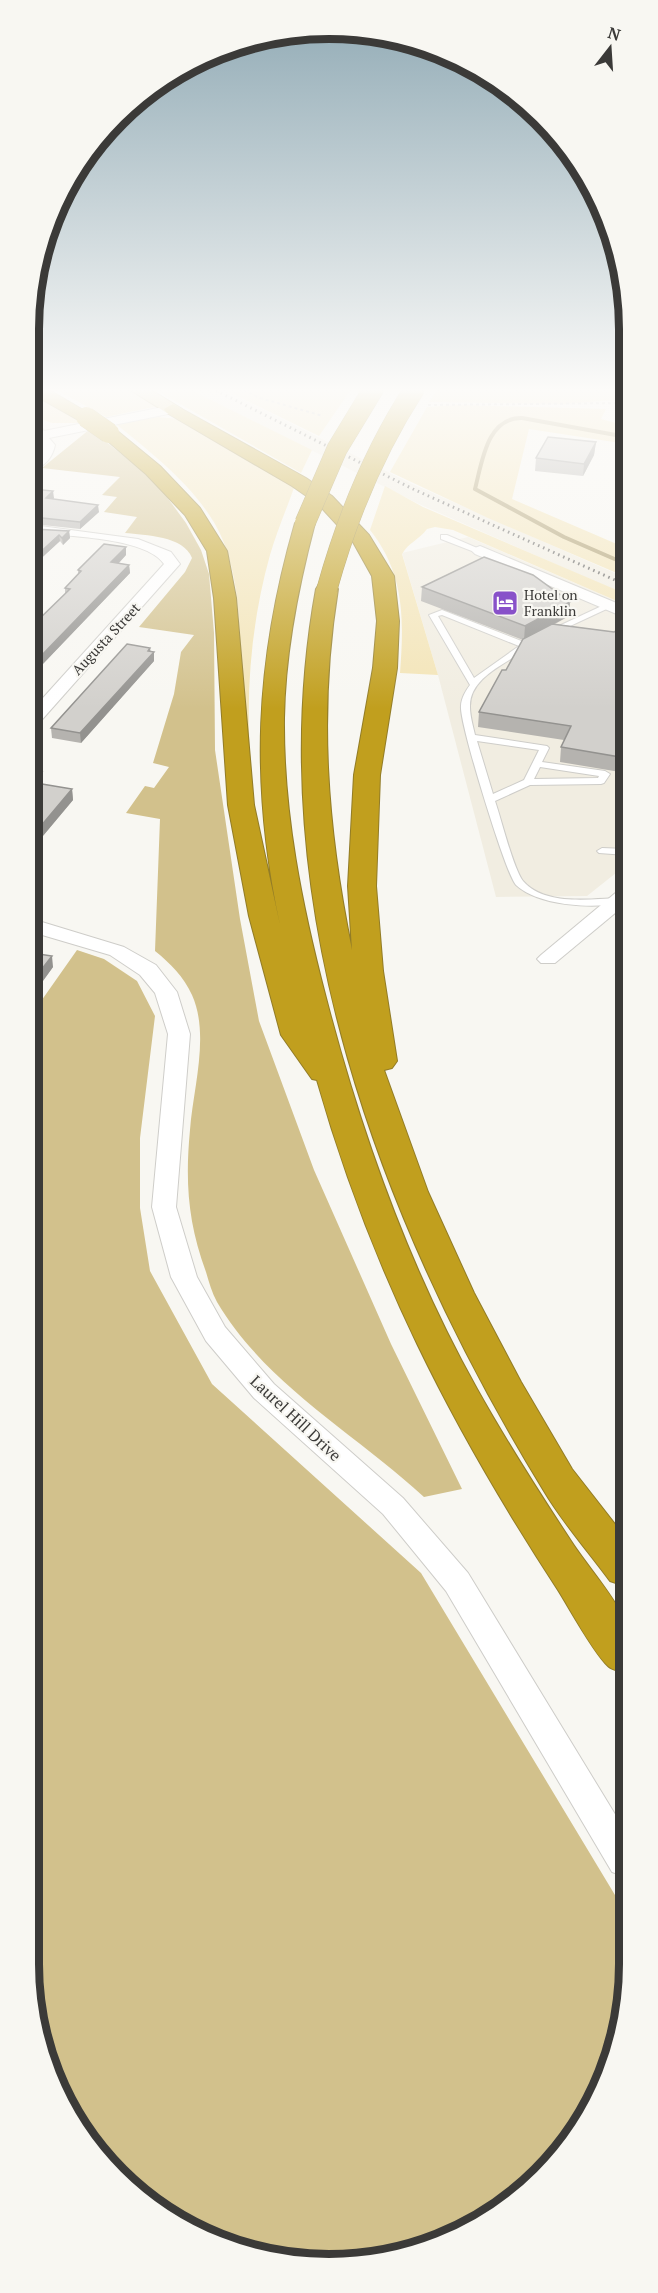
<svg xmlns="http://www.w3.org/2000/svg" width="658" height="2293" font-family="'PT Serif',serif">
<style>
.built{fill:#f1ede1}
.green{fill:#f3e4b6}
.forest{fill:#d2c18c}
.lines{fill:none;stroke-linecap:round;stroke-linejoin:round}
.stream{stroke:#a96;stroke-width:4}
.service-casing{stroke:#cecdc9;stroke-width:2}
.minor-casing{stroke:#cecdc9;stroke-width:2}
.primary-casing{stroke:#927c27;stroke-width:2}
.motorway-casing{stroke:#927c27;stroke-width:2}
.path{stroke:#b4b3af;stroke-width:2;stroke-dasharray:3 3;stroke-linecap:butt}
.service{fill:#fff;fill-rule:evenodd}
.minor{fill:#fff;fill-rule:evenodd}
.primary{fill:#dac578;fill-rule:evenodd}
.motorway{fill:#c19f1e;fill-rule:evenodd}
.rail{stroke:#5f5e5b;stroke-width:3;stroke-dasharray:1.5 4;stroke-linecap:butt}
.motorway-bridge-casing{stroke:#927c27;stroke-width:21;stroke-linecap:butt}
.motorway-bridge{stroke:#c19f1e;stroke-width:20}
.wall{fill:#b5b3af}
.shaded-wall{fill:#93928f}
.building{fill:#d2d0cc;stroke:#93928f;stroke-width:1.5}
.labels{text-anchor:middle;stroke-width:4.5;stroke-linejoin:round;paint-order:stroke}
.far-poi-label{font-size:14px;fill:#3b3a38;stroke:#f8f7f2;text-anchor:start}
.far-street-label{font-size:14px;fill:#3b3a38;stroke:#f8f7f2}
.street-label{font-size:16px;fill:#3b3a38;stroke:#f8f7f2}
.rim{fill:none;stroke:#3b3a38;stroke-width:8}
</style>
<rect width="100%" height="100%" fill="#f8f7f2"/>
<g class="built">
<path d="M187,388h33l190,95 216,95v17l-207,-91z"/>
<path d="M468,537l158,68v260l-39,31 -91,1 -58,-222 -36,-122z"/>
</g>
<g class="green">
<path d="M53,388h75l31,18 -53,11z"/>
<path d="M152,388h35l125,62 -11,23z"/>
<path d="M221,388h131l-33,48z"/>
<path d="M438,388h189v11l-63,5 -135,-2z"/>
<path d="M34,394l48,29h-30l-16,-6z"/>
<path d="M457,405l149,4 -5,10 26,7v18l-98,-15 -17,70 114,49v29l-138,-59 -98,-46 37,-65z"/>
<path d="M157,417l22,2 116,66c-8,23 -18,46 -25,70 -21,75 -26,154 -17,232h-2c-3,-32 -7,-64 -9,-96 -4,-59 2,-127 -34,-178 -24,-35 -59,-62 -92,-89z"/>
<path d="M385,486l38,21 203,87v11l-173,-75 -18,-3 -8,2c-8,11 -18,13 -25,25l36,121 -38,-2c4,-53 5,-99 -30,-143z"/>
</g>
<g class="forest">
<path d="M90,429l49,39 25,25 22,30 15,27 8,24 5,59 1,117 25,169 19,102 55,149 77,174 71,145 -38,8c-69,-64 -158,-112 -207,-195 -5,-9 -8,-20 -11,-30 -18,-49 -21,-90 -16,-142 3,-41 20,-95 2,-135 -8,-18 -22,-32 -37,-44l5,-132 -34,-6 19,-27 9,2 15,-21 -16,-4 21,-69 7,-42 13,-17 -55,-8 46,-55 7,-14c-8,-22 -47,-23 -67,-25l12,-16 -33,-5 13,-15 -15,-2 18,-18 -78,-9z"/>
<path d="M77,950l27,9 33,22 18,35 -15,122v70l10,63 62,113 209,189 203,337v112l-35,93 -77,87 -87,47 -116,15 -113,-30 -93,-72 -52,-83 -22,-115 3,-950z"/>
</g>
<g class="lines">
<path class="stream" d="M626,564l-62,-27 -89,-48c7,-27 12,-72 47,-71l105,19"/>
<defs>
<g id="service">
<path d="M441,535h6l37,16 -7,2 -36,-14z"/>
<path d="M606,604l7,2 -60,28 -7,-2z"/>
<path d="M442,610l82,32 5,-1 4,2c-19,19 -64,31 -63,64 0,9 3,19 5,28l72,11 2,2 -7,14 63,9 5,3 -6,9 -3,1 -71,1 -35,16c6,17 18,67 28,80 22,25 66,18 95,17l4,1v4c-30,6 -83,3 -106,-18 -10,-10 -57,-163 -55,-179 0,-7 5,-16 9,-21l-41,-70zM442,615l77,31 -45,32 -36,-62zM477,741l62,9 -15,30 -31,14zM540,767l59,9 -1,2 -64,1z"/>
<path d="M602,848l24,1v6l-27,-2 -2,-2z"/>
</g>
<g id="minor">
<path d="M173,405l6,4 -1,3 -129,26 6,7c-2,11 -10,22 -21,24v-11l6,-6 1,-7 -7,-10v-13l5,1 5,8z"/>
<path d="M33,525l105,14 33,13 9,12 -141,159 -6,1v-15l131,-145c-18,-27 -100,-28 -131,-31z"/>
<path d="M480,546l146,61v11l-151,-64 -3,-3 3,-3z"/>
<path d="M626,888v16l-71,59h-14l-4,-4 4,-4 78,-65z"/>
<path d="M32,919l92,28 32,18 21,27 13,42 -14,173 21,70 28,50 49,57 129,114 65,75 156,256v47l-12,-4 -166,-281 -63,-77 -129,-116 -48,-57 -35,-64 -19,-70 16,-173 -13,-41 -15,-18 -30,-20 -78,-23z"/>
</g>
<path id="primary" d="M127,388h21l34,21 -9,5 -6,-1z"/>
<g id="motorway">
<path d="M34,388h12l49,29 -9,5 -6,-1 -46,-26z"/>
<path d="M173,404l133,74 26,18 37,39 25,41 5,45 -2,47 -17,107 -4,111 7,85 14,90 -5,7 -8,2 44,122 46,101 47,89 51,87 53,68v49l-15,-5c-22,-30 -47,-58 -66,-90 -162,-265 -285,-588 -228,-902l3,-5h16l3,5c-20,123 -11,239 14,361l-4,-64 6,-111 19,-107 4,-47 -5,-45 -19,-34 -35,-38 -26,-18 -125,-73 -3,-4z"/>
<path d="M109,427l6,2 45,37 40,42 27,43 9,47 18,207 26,120c-30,-142 -25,-263 15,-402l3,-4h14l3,4c-17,64 -30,129 -31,195 -1,95 18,188 42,280 35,135 82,268 151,391 29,52 61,102 94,152 14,22 42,54 52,76 6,14 1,40 1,56 -4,-2 -12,-3 -16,-7 -15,-14 -38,-57 -50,-76 -107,-164 -187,-320 -241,-510l-5,-1 -31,-44 -32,-119 -21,-111 -14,-207 -7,-47 -22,-36 -39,-41 -43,-37 -3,-4 3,-4z"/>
</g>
</defs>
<use href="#service" class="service-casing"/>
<use href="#minor" class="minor-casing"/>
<use href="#primary" class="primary-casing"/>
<use href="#motorway" class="motorway-casing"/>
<g class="path">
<path d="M238,388l22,10 63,18"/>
<path d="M428,405l199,-2"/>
</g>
<use href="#service" class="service"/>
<use href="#minor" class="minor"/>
<use href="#primary" class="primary"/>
<use href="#motorway" class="motorway"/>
<path class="rail" d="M211,388l202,101 213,96"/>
<defs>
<g id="motorway-bridge">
<path d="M86,417l23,16"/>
<path d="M305,523l32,-74 37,-61"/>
<path d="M327,589c20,-72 47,-138 88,-201"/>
</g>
</defs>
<use href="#motorway-bridge" class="motorway-bridge-casing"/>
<use href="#motorway-bridge" class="motorway-bridge"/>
</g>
<g class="wall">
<path d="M596,442l-2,13 -11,21 -48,-5 1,-13z"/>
<path d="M33,489l21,9 -1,1 46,13 -19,17 -47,-5z"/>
<path d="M33,529l36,2 1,7 -7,7 -3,-4 -25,23h-2z"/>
<path d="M126,555l-7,8 10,2 1,8 -90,94 -7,-1v-42h1l31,-30v-6l13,-14v-4z"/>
<path d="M422,587l148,15 -1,14 -14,8 59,8 12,-6v147l-66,-11 1,-15 3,-7 -86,-13 1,-15 27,-42 17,-30 -102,-39z"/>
<path d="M151,651l3,1v9l-73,82 -29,-5 -1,-10z"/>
<path d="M33,771l10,12 -1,1 30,5 1,11 -36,43h-5z"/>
<path d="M32,953l21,14 -13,18 -6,-1 -2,3z"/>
</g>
<g class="shaded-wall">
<path d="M596,442l-2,13 -11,21 1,-12z"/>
<path d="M53,491l1,7 -7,7 -1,-7z"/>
<path d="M98,505l1,7 -19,17v-7z"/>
<path d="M69,531l1,7 -7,7 -1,-7z"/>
<path d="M59,535l1,6 -25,23v-7z"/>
<path d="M126,547v8l-14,15 -1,-8z"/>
<path d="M129,565l1,8 -90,94 -1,-9z"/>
<path d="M570,602l-1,14 -45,24 1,-14z"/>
<path d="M150,648l1,7 3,-3v9l-73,82 -1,-10z"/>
<path d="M42,772l1,11 -11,13v-12z"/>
<path d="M72,789l1,11 -36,43 -2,-10z"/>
<path d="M52,956l1,11 -13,18 -2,-11z"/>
<path d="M33,973l1,11 -2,3v-13z"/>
</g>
<g class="building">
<path d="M548,437l48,5 -12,22 -48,-6z"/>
<path d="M33,489l20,2 -7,7 52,7 -18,17 -47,-5z"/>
<path d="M33,529l36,2 -7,7 -3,-3 -24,22h-2z"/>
<path d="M104,544l22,3 -15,15 18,3 -90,93 -6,-1v-33h1l36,-35 -5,-1 16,-17 -3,-1z"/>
<path d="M484,557l49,18 37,27 -45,24 -103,-39z"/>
<path d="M552,624l62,8 12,-6v132l-65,-11 10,-21 -92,-14 23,-42h4l17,-31z"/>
<path d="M127,644l23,4 -2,3 6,1 -74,81 -29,-5z"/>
<path d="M33,771l9,1 -10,12z"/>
<path d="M36,783l36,6 -37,44 -3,-1v-44z"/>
<path d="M32,953l20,3 -14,18 -5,-1 -1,1z"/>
</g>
<linearGradient id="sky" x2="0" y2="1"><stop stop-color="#8fa9b4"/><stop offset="0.55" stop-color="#fcfbf9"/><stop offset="1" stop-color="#fcfbf9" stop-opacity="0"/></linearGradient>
<rect width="658" height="709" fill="url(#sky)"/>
<defs>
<symbol id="hotel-square" viewBox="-11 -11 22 22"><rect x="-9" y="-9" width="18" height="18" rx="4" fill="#8851c9" stroke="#f8f7f2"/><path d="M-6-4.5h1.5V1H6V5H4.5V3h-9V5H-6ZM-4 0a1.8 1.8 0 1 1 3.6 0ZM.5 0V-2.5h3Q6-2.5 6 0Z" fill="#fff"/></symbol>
</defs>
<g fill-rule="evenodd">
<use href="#hotel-square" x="490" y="588" width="30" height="30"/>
</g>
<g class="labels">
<g class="far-poi-label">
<text x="524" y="600">Hotel on<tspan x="524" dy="16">Franklin</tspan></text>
</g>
<g class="far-street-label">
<text transform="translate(106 639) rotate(-47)" y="5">Augusta Street</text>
</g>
<g class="street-label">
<text transform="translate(296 1418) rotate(43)" y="6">Laurel Hill Drive</text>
</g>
</g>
<path d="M0 0H658V2293H0ZM329 39H329A290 290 0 0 1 619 329V1964A290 290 0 0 1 329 2254H329A290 290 0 0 1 39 1964V329A290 290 0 0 1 329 39Z" fill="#f8f7f2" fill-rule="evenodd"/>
<path class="rim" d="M329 39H329A290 290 0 0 1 619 329V1964A290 290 0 0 1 329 2254H329A290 290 0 0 1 39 1964V329A290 290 0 0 1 329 39Z"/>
<g transform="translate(610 48) rotate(17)" stroke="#f8f7f2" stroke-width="4.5" paint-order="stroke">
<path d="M0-4.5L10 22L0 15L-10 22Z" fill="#3b3a38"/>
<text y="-9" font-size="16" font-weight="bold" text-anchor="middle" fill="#3b3a38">N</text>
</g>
</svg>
